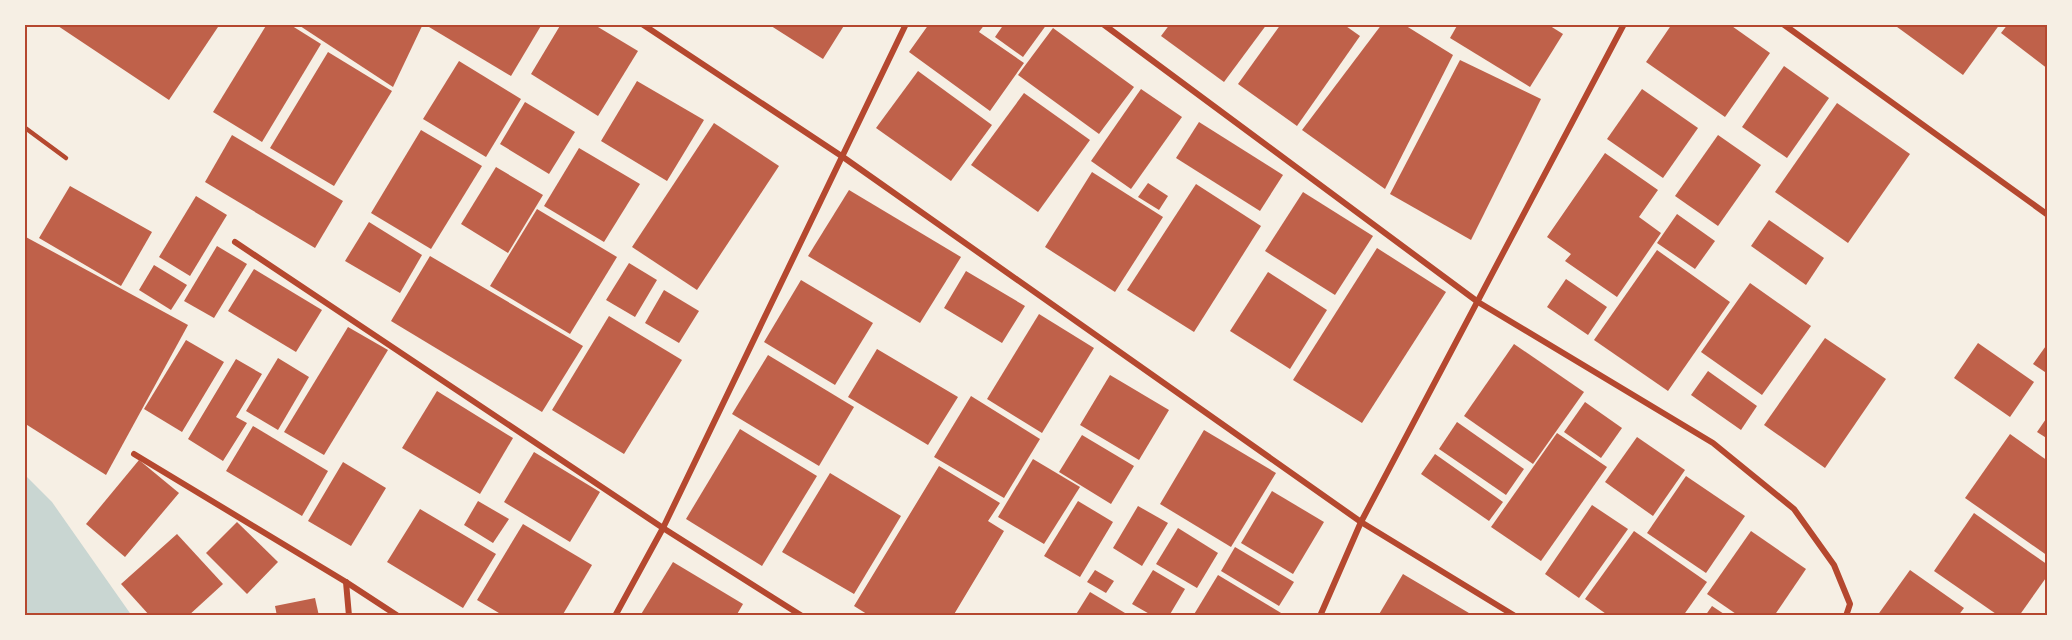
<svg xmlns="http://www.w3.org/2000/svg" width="2072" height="640" font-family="'Noto Sans',sans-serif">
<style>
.water{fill:#c9d6d2}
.building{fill:#bf614a}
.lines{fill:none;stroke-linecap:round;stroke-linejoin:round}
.service{stroke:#b5482f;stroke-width:4.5}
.minor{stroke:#b5482f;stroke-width:6}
.neatline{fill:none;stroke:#b5482f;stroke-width:2}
</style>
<rect width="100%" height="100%" fill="#f6efe4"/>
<path class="water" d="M24,474l28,28 80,114h-108z"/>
<g class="building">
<path d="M55,24h165l-51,76z"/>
<path d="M267,24h22l32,20 -59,98 -49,-30z"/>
<path d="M297,24h126l-30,63z"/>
<path d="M424,24h118l-31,52z"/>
<path d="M561,24h32l45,27 -40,65 -67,-42z"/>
<path d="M768,24h77l-22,35z"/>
<path d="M929,24h56l-6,8 45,31 -34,48 -81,-59z"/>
<path d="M1004,24h43l-24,33 -28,-20z"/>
<path d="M1170,24h97l-43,58 -63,-46z"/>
<path d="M1281,24h62l17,12 -63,90 -59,-42z"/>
<path d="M1382,24h21l50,31 -68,134 -83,-59z"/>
<path d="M1458,24h89l16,10 -33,53 -80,-49z"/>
<path d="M1672,24h57l41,29 -45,64 -79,-55z"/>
<path d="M1893,24h107l-37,51z"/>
<path d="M2008,24h40v45l-47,-36z"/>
<path d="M1053,28l81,59 -35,47 -81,-59z"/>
<path d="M328,52l64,39 -58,95 -64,-38z"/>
<path d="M1460,60l81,39 -70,141 -81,-46z"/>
<path d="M459,61l62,38 -35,58 -63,-38z"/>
<path d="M1784,66l45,32 -42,60 -45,-31z"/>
<path d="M918,71l74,54 -41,56 -75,-53z"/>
<path d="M637,81l67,39 -37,61 -66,-40z"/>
<path d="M1141,89l41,28 -51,72 -40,-28z"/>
<path d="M1642,89l56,39 -35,50 -56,-39z"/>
<path d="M1024,93l66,47 -52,72 -67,-47z"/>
<path d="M525,102l50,30 -26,42 -49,-30z"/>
<path d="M1837,103l73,51 -62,89 -73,-51z"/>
<path d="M1199,122l84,53 -23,36 -84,-53z"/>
<path d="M714,123l65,43 -82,124 -65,-43z"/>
<path d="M421,130l61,36 -51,83 -60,-36z"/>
<path d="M232,135l111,66 -28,47 -110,-66z"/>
<path d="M1718,135l43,30 -43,61 -43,-30z"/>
<path d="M579,148l61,36 -36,58 -60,-36z"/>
<path d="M1605,153l53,37 -19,27 22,16 -44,64 -52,-36 6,-7 -24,-17z"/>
<path d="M496,167l47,28 -35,58 -47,-29z"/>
<path d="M1092,172l71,45 -48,75 -70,-45z"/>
<path d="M1148,183l20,13 -9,14 -21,-13z"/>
<path d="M1196,184l65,42 -67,106 -67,-42z"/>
<path d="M70,186l82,46 -31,54 -82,-48z"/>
<path d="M849,190l112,67 -41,66 -112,-67z"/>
<path d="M1303,192l70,44 -38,59 -70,-44z"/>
<path d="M196,196l31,19 -37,61 -31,-19z"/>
<path d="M537,209l80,48 -47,77 -80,-48z"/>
<path d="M1677,214l38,27 -20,28 -38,-26z"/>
<path d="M1769,220l55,38 -18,27 -55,-39z"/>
<path d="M369,222l53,33 -22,38 -55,-32z"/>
<path d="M24,236l164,89 -82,150 -82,-52z"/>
<path d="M217,246l30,18 -33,54 -30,-17z"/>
<path d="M1377,248l69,44 -84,131 -69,-43z"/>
<path d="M1657,250l73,52 -62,89 -74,-51z"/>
<path d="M430,256l153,90 -41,66 -151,-91z"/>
<path d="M629,263l28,17 -22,37 -29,-17z"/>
<path d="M154,265l33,20 -16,25 -32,-20z"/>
<path d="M254,269l68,41 -26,42 -68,-41z"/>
<path d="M966,271l59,35 -23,37 -58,-35z"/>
<path d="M1268,272l59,38 -37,59 -60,-38z"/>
<path d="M1566,279l41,28 -19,28 -41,-28z"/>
<path d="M801,280l72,43 -38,62 -71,-43z"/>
<path d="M1750,283l61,43 -49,69 -61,-43z"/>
<path d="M664,290l35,21 -20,32 -34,-20z"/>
<path d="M1039,314l55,34 -52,85 -55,-34z"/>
<path d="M609,316l73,44 -58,94 -72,-44z"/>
<path d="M348,327l40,23 -64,105 -40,-23z"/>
<path d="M1825,338l61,41 -61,89 -61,-43z"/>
<path d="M186,340l38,22 -42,70 -38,-23z"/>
<path d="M1978,343l56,39 -24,35 -56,-39z"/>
<path d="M2048,343v31l-15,-10z"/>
<path d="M1514,344l70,48 -51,72 -69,-48z"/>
<path d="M877,349l81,48 -30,48 -80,-48z"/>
<path d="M768,355l86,52 -35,59 -87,-52z"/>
<path d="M278,358l31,19 -31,53 -32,-19z"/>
<path d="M236,359l26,15 -26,43 11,6 -24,38 -35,-22z"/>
<path d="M1708,371l49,35 -16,24 -50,-35z"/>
<path d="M1110,375l59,35 -30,50 -59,-35z"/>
<path d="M437,391l76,47 -33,56 -78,-46z"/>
<path d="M971,396l69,43 -36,59 -70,-41z"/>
<path d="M1585,402l37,26 -21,30 -37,-26z"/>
<path d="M2048,416v23l-11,-7z"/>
<path d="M1457,422l67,47 -18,26 -67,-46z"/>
<path d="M253,426l75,45 -26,45 -76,-45z"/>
<path d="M740,429l77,47 -55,90 -76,-47z"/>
<path d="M1204,430l72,43 -45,74 -71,-43z"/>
<path d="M1557,433l50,34 -66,94 -50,-34z"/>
<path d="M2010,434l38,27v95l-83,-58z"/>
<path d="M1082,435l52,31 -23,38 -52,-32z"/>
<path d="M1637,437l48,33 -32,46 -48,-34z"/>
<path d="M534,452l66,40 -30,50 -66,-40z"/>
<path d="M1435,454l68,48 -14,19 -68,-47z"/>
<path d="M1033,459l47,28 -36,57 -46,-27z"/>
<path d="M139,460l40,33 -54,64 -39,-33z"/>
<path d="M343,462l43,26 -35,58 -43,-25z"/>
<path d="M939,466l61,37 -12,18 16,10 -51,85h-83l-16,-10z"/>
<path d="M830,473l71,43 -47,78 -72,-42z"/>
<path d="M1686,476l59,40 -39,57 -59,-40z"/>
<path d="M1272,491l52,31 -31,52 -52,-31z"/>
<path d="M478,501l31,18 -16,24 -29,-18z"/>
<path d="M1078,501l35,21 -33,55 -36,-21z"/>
<path d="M1592,505l36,24 -49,69 -34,-24z"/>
<path d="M1138,506l30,17 -26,43 -29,-18z"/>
<path d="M420,509l76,45 -33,54 -76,-46z"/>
<path d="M1974,513l74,52v10l-29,41h-20l-65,-45z"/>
<path d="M237,522l41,40 -31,32 -41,-41z"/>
<path d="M523,524l69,41 -30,51h-58l-27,-16z"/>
<path d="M1178,528l40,25 -21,35 -41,-24z"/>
<path d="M1634,531l73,51 -24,34h-74l-24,-17z"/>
<path d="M1751,531l55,38 -32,47h-35l-32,-22z"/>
<path d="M177,534l46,50 -35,32h-38l-29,-32z"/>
<path d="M1235,547l59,35 -15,24 -58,-35z"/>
<path d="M673,562l70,42 -7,12h-96z"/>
<path d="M1095,570l19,11 -8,12 -19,-11z"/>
<path d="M1153,570l32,19 -16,27h-16l-21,-12z"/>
<path d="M1910,570l54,38 -6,8h-81z"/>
<path d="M1403,574l71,42h-96z"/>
<path d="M1218,575l68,41h-93z"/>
<path d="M1090,592l40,24h-55z"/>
<path d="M315,598l4,18h-42l-2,-10z"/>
<path d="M1712,606l15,10h-22z"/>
</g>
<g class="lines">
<path class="service" d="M24,127l42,31"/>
<g class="minor">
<path d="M642,24l201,133 518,365 154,94"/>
<path d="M1103,24l375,278 235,141 81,66 40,56 16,39 -4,12"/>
<path d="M1783,24l265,191"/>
<path d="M235,242l428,286 139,88"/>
<path d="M134,454l212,128 52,34"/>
<path d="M346,582l3,34"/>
<path d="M615,616l48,-88 243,-504"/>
<path d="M1320,616l41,-94 263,-498"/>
</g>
</g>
<rect width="2072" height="640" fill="none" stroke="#f6efe4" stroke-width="51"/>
<rect x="26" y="26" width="2020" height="588" class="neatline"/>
</svg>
